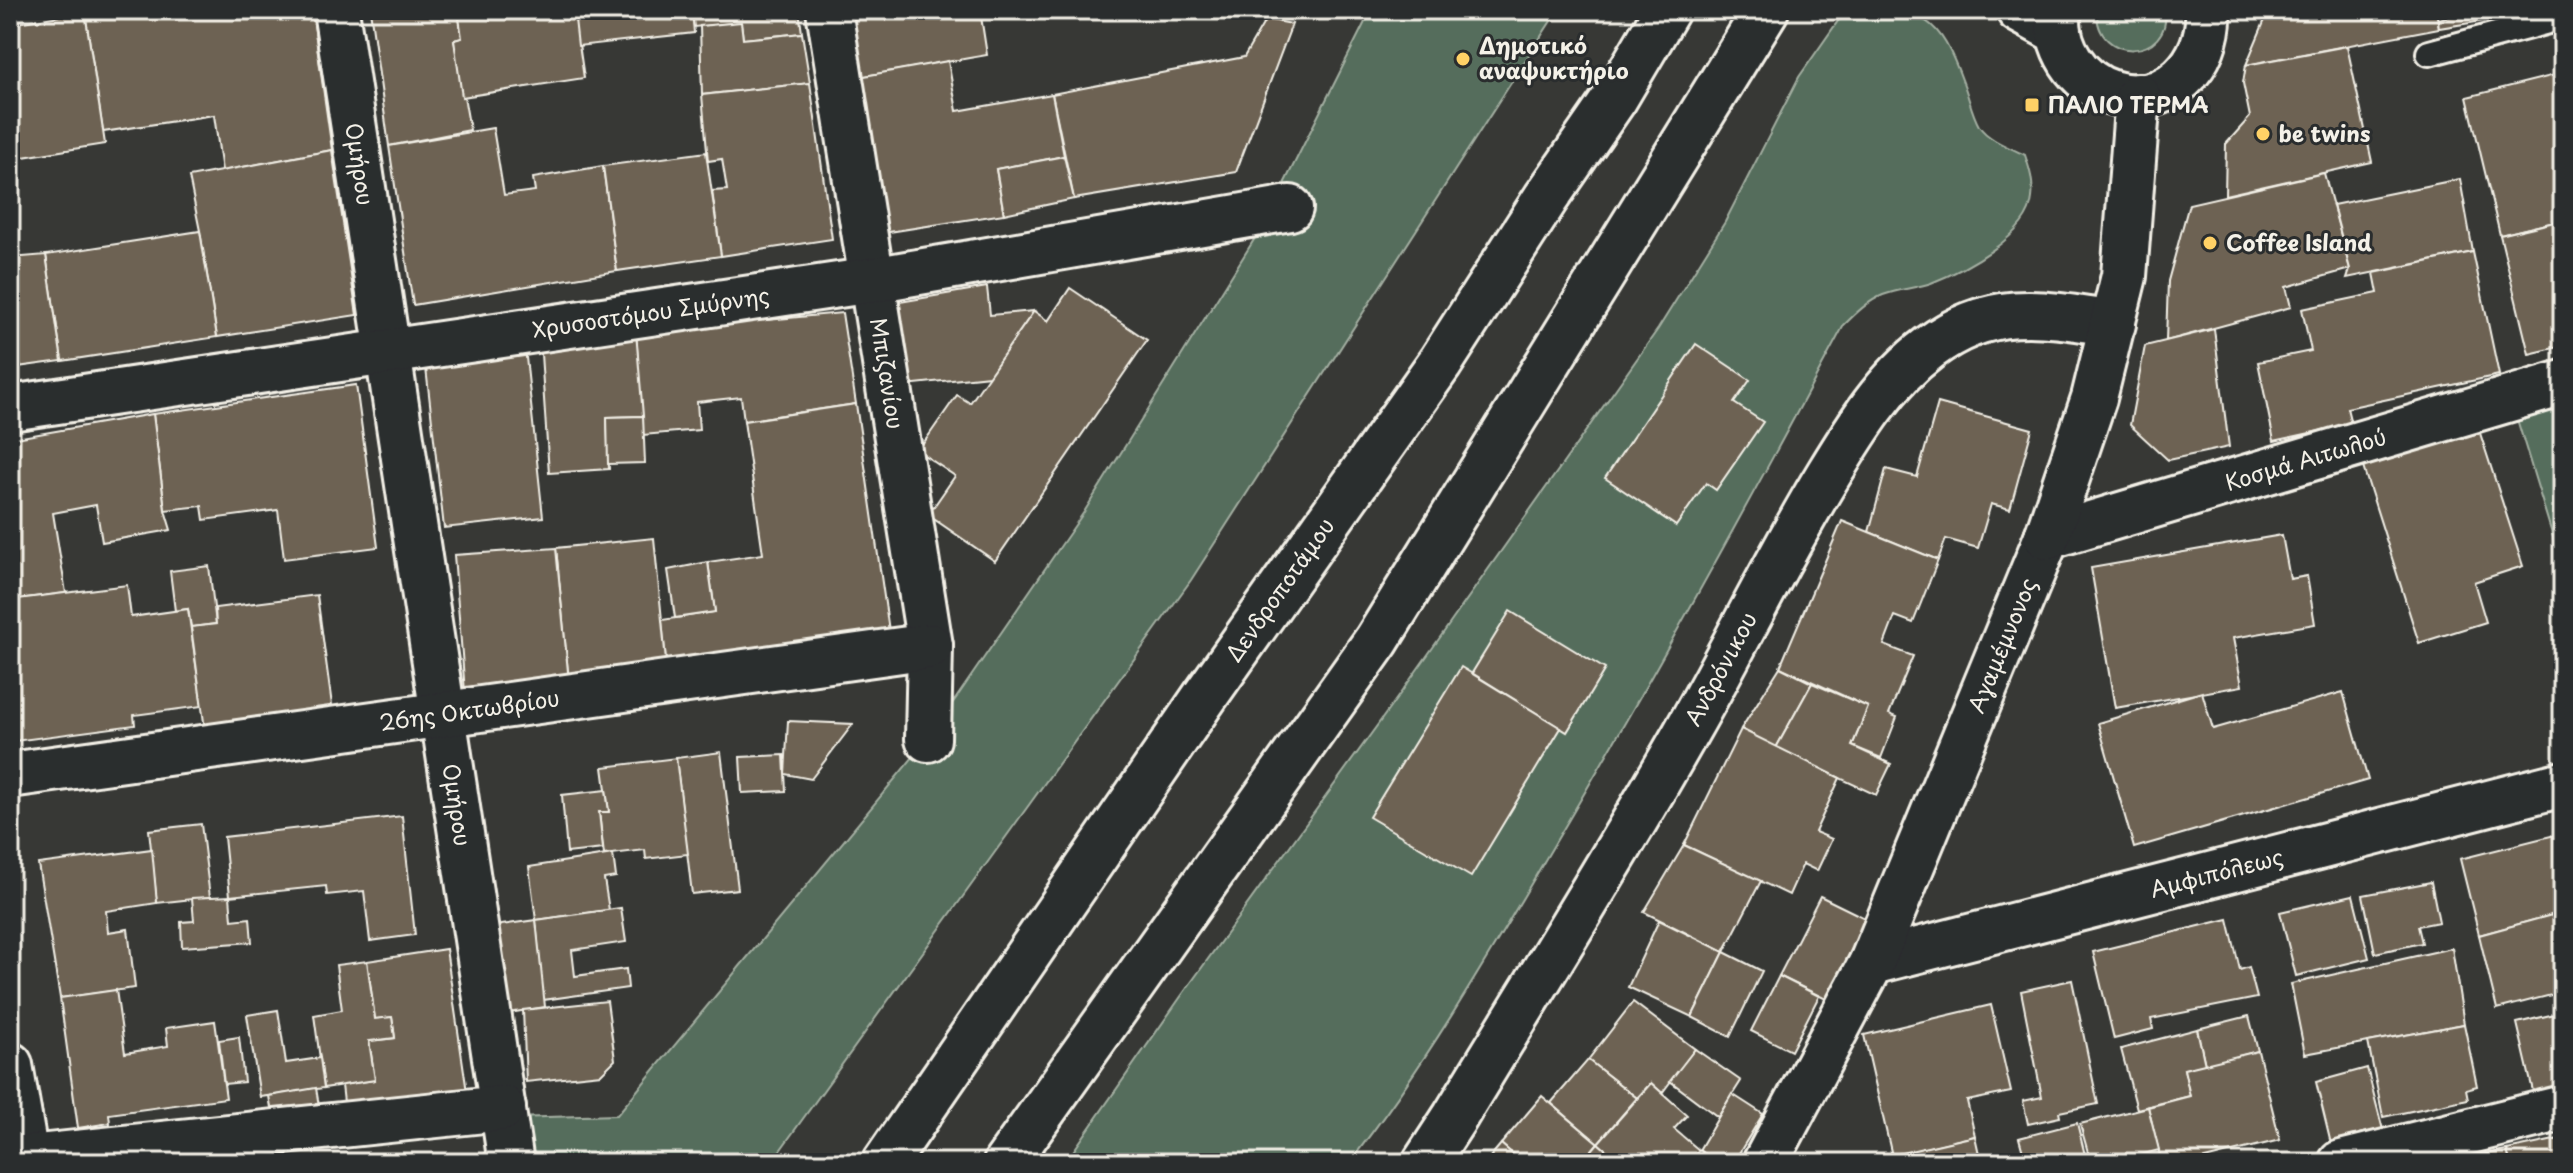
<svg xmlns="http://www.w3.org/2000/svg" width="2573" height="1173" font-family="'Playpen Sans',sans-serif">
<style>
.green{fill:#546d5c;stroke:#a4afa2;stroke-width:2}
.building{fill:#6d6253;stroke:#f4f1e8;stroke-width:2}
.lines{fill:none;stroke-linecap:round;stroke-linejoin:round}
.service-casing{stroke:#f4f1e8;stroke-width:30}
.minor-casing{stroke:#f4f1e8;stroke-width:50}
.tertiary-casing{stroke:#f4f1e8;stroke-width:50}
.secondary-casing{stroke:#f4f1e8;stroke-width:50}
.service{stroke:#2a2d2e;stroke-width:24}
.minor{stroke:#2a2d2e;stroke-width:44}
.tertiary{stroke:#2a2d2e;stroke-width:44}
.secondary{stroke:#2a2d2e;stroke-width:44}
.poi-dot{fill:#ffd166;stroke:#2a2d2e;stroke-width:3}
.labels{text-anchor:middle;stroke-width:6;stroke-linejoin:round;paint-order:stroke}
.poi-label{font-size:22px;font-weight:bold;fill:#f4f1e8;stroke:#2a2d2e;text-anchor:start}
.street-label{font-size:22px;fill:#f4f1e8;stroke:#2a2d2e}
</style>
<rect width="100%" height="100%" fill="#373835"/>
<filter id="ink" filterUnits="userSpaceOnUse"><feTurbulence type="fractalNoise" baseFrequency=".0125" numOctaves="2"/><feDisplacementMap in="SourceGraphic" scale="16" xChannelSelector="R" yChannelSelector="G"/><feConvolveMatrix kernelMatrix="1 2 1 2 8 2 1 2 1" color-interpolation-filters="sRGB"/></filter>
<g filter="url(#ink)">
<g class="green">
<path d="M1371,10h187l-367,570 -420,583h-254l-5,-45 105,-3 311,-376 156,-227 181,-290z"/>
<path d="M1851,10c74,0 87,4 113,75 5,13 8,29 15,41 9,14 32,22 46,29 5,15 9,28 7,43 -3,38 -68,72 -101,85 -15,5 -33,6 -48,12 -15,6 -28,19 -39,30 -93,174 -188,348 -289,518 -64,109 -128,220 -206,320h-284l117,-168 223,-308 253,-358 67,-107 74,-145 39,-56z"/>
<path d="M2097,10h68c7,50 -70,55 -68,0z"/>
<path d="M2563,367v203l-57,-187z"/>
</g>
<g class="building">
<path d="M95,10h217l20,140 -110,21 -8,-56 -111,17 -18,-120z"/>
<path d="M370,10h88l4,28 -8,2 16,90 -81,16z"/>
<path d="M458,10h116l10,68 -122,19 -8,-57 8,-2z"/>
<path d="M574,10h118l2,23 -116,13z"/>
<path d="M692,10h107l3,23 -59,6 -2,-17 -47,5z"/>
<path d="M843,10h137l7,45 -134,23z"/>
<path d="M2269,10h167l3,18 -193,37z"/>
<path d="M2467,10h51l1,5 -80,13 -1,-9 30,-6z"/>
<path d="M85,12l20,132 -95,15v-135z"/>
<path d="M1266,19l26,5 -56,148 -162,27 -22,-105 192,-37z"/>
<path d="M741,22l2,17 59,-6 8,50 -108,12 -2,-69z"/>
<path d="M2347,46l25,116 -147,33 1,-51 24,-27 -7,-34 3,-18z"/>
<path d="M948,61l9,50 95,-17 12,62 -68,13 8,45 -128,20 -23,-156z"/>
<path d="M2563,73v147l-63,15 -33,-138z"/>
<path d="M810,83l22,156 -111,17 -9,-65 15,-1 -5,-31 -14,2 -6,-66z"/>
<path d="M493,128l11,67 31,-4 -2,-13 70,-12 14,105 -204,34 -24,-159z"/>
<path d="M332,150l25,165 -140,22 -17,-106 -11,-54z"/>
<path d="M706,152l15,104 -104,15 -14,-105z"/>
<path d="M1064,156l10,43 -70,15 -8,-45z"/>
<path d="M2324,173l26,96 -64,18 5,20 -125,34 2,-60 21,-77z"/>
<path d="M2460,179l13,73 -126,26 3,-9 -17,-64z"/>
<path d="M2563,220v126l-34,8 -29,-119z"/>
<path d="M200,231l17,106 -155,24 -16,-106z"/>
<path d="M10,252l1,6 35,-3 16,106 -52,7z"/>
<path d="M2473,252l26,123 -152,33 4,16 -77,17 -16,-79 53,-11 -9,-42 76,-16 -4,-20z"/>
<path d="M987,287l3,28 44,-4 -45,65 -83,9 -12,-82z"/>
<path d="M1070,288l77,52 -152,221 -67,-46 27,-39 -37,-25 39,-56 13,8 64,-92 14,10z"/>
<path d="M842,313l14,91 -112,17 -3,-24 -44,5 2,28 -56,5 -7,-103z"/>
<path d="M2214,329l15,118 -61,13 -38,-35 15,-79z"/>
<path d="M636,332l7,84 -36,1 2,52 -60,4 -9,-134z"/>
<path d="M1696,344l54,36 -16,23 29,19 -47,68 -10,-7 -30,43 -71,-48z"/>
<path d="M525,348l18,169 -99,11 -19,-169z"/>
<path d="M356,385l22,162 -94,12 -6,-49 -74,10 -2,-14 -37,4 -12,-96z"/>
<path d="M1938,403l94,26 -22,80 -19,-5 -13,44 -32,-9 -8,21 -69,-28 17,-63 31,8z"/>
<path d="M856,404l34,234 -223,34 -5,-52 53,-8 -7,-50 55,-8 -19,-133z"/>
<path d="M153,414l12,96 6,20 -69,12 -6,-37 -43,8 13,80 -56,7v-161z"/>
<path d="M643,416l2,47 -37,1 -1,-47z"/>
<path d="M2479,430l44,136 -49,16 12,40 -67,21 -56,-176z"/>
<path d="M1842,521l96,39 -25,63 -18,-7 -11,29 29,11 -24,58 8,3 -16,41 -29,-12 16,-39 -88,-40z"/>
<path d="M2282,535l8,44 17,-3 8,48 -82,14 9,48 -127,22 -24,-140z"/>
<path d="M654,538l13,134 -98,10 -13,-134z"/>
<path d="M556,548l13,134 -104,10 -11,-137z"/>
<path d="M708,562l7,50 -40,6 -7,-48z"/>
<path d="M209,566l7,58 -25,3 -3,-18 -13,2 -5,-40z"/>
<path d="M127,585l4,32 57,-8 14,97 -68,9 1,10 -120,16 -5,-41v-100z"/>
<path d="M317,595l17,125 -128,17 -15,-110 25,-3 -1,-16z"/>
<path d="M1510,611l95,58 -38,63 -95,-59z"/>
<path d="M1461,667l100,61 -90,149 -102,-60z"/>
<path d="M1780,667l32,16 -36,65 -35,-19z"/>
<path d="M1812,683l56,24 -16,39 39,18 -15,31 -100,-47z"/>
<path d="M2202,692l11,37 130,-37 25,88 -234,68 -36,-125z"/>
<path d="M788,721l65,3 -42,55 -26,-5z"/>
<path d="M1741,729l99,49 -25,54 17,7 -15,32 -14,-7 -14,31 -105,-50z"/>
<path d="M721,752l17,137 -46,5 -16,-136z"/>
<path d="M784,755l2,36 -44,2 -2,-36z"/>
<path d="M676,758l12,96 -42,5 -1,-9 -41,5 -5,-43h10l-6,-45z"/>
<path d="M606,790l3,22h-10l4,37 -36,4 -5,-58z"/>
<path d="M402,816l13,119 -45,6 -6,-50 -37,4 -1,-9 -96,10 -6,-59z"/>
<path d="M201,824l9,73 -53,6 -8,-73z"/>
<path d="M2563,833v114l-3,1 -8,-33 -73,20 -19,-76z"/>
<path d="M1684,845l77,36 -37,71 -80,-40z"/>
<path d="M152,849l5,54 -51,8 2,21 20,-3 7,59 -75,10 -22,-134z"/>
<path d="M613,854l3,23 -12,2 5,31 -73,10 -7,-53z"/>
<path d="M2431,882l8,40 -21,4 4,17 -47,10 -12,-58z"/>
<path d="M2353,895l16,63 -73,18 -16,-64z"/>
<path d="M230,896l2,24 18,-2 2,24 -70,5 -1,-25 13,-1 -2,-23z"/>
<path d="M1820,896l53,26 -41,80 -53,-26z"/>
<path d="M621,908l5,34 -54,8 3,26 51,-7 2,19 -85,12 -7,-80z"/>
<path d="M2552,915l11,46v31l-66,17 -18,-74z"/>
<path d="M2228,919l12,51 9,-3 8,31 -106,21 2,10 -39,10 -21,-87z"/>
<path d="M536,920l9,87 -36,6 -15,-87z"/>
<path d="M1659,920l65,32 -32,65 -64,-30z"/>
<path d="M2452,948l12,76 -159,30 -14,-70z"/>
<path d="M446,949l21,143 -122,19 -3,-26 33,-5 -6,-39 26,-3 -3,-21 -17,2 -8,-58z"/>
<path d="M1724,952l38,19 -32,66 -38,-20z"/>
<path d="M367,961l8,58 17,-2 3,21 -26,3 6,39 -51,8 -10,-73 28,-5 -6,-45z"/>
<path d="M1779,976l40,20 -28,55 -40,-20z"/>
<path d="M2072,980l26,124 -39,8 1,5 -32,7 -5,-23 19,-4 -21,-106z"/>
<path d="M116,990l9,63 43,-7 -2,-18 49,-7 11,77 -117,16 1,9 -32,5 -18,-130z"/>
<path d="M607,1001l8,59 -14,14 -75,8 -3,-72z"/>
<path d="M1633,1002l62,47 -33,44 -11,-10 -14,15 -49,-38z"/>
<path d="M1991,1005l20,87 -44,9 8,35 -83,20 -28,-121z"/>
<path d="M278,1010l8,53 34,-5 4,30 -64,9 -13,-82z"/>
<path d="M2563,1012v86l-27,6 -19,-81z"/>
<path d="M2249,1016l9,35 -53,14 -8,-36z"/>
<path d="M2464,1024l13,62 -11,3 2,10 -85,18 -15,-75z"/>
<path d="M2197,1029l8,36 -21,4 6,27 -53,13 -16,-60z"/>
<path d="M239,1037l5,45 -20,2 -5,-44z"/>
<path d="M1695,1049l46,32 -23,36 -48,-36z"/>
<path d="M2258,1051l22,89 -91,23h-58l29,-7 -12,-49 42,-11 -6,-27z"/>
<path d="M1588,1060l49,38 -39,45 -47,-40z"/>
<path d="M2367,1068l16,62 -52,14 -15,-62z"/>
<path d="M1651,1083l36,32 -13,14 25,21 -11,13h-67l-23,-20z"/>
<path d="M316,1088l5,30 -47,7 -5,-29z"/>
<path d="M1732,1094l31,20 -30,49h-15l-19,-13z"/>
<path d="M1542,1096l56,47 -17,20h-58l-22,-19z"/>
<path d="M2148,1107l11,43 -48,13h-20l-11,-39z"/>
<path d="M2077,1123l10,40h-61l-7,-25z"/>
<path d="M1975,1136l6,27h-100l-1,-5z"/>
<path d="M2559,1139l4,24h-53l-3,-13z"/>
<path d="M1598,1143l23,20h-40z"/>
<path d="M1501,1144l22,19h-38z"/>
<path d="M2507,1150l3,13h-49l-1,-4z"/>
<path d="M501,1155l1,8h-65z"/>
</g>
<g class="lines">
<defs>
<path id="service" d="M2429,53l134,-36"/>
<g id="minor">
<path id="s1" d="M336,10l175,1153"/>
<path id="s2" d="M829,10l101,636 -2,93"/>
<path id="s3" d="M10,408l862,-128 418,-72"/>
<path id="s4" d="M10,775l920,-129"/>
<path id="s5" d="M1872,962l691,-178"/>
<path d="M10,1065l17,98"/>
<path d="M10,1160l493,-52"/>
<path id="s6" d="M1425,1163l30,-46c78,-129 159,-257 233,-388 48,-84 90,-172 140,-254 28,-46 57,-94 101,-127 62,-46 112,-36 184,-24"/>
<path id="s7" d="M1765,1163l107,-201 175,-425"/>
<path d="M2341,1163l222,-55"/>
</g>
<g id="tertiary">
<path d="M2019,10l40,22"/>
<path d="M2059,10c-6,35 19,73 53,83 55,17 99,-30 96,-83"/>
<path id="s8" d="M2047,537l516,-154"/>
<path d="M2047,537l47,-139 30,-122 14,-180"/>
</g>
<g id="secondary">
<path id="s9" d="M885,1163l321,-468 234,-332 106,-165 69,-100 52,-88"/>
<path d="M1006,1163l371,-523 389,-630"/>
</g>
</defs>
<use href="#service" class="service-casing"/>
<use href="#minor" class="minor-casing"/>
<use href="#tertiary" class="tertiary-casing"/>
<use href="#secondary" class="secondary-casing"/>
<use href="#service" class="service"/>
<use href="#minor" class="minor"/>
<use href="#tertiary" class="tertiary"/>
<use href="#secondary" class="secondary"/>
</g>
</g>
<g class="poi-dot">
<circle cx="1463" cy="59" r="8"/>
<rect x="2024" y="97" width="16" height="16" rx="4"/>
<circle cx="2263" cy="134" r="8"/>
<circle cx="2210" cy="243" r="8"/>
</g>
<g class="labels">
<g class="poi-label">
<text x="1479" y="54">Δημοτικό<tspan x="1479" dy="25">αναψυκτήριο</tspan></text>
<text x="2048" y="113">ΠΑΛΙΟ ΤΕΡΜΑ</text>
<text x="2279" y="142">be twins</text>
<text x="2226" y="251">Coffee Island</text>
</g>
<g class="street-label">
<text dy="8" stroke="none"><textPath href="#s1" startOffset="156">Ομήρου</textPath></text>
<text dy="8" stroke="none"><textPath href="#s3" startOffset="648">Χρυσοστόμου Σμύρνης</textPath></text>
<text dy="8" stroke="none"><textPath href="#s2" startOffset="368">Μπιζανίου</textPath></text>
<text dy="8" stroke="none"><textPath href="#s8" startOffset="270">Κοσμά Αιτωλού</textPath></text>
<text dy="8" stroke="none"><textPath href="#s9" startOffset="696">Δενδροποτάμου</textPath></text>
<text dy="8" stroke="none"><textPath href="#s7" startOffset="570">Αγαμέμνονος</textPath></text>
<text dy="8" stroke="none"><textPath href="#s6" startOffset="576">Ανδρόνικου</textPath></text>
<text dy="8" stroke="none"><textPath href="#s4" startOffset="464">26ης Οκτωβρίου</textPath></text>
<text dy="8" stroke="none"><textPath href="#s1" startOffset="804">Ομήρου</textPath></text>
<text dy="8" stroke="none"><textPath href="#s5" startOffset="356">Αμφιπόλεως</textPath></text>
</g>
</g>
<rect width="2573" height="1173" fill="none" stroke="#2a2d2e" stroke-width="40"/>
<rect x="20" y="20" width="2533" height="1133" fill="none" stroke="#f4f1e8" stroke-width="3" filter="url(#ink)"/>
</svg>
